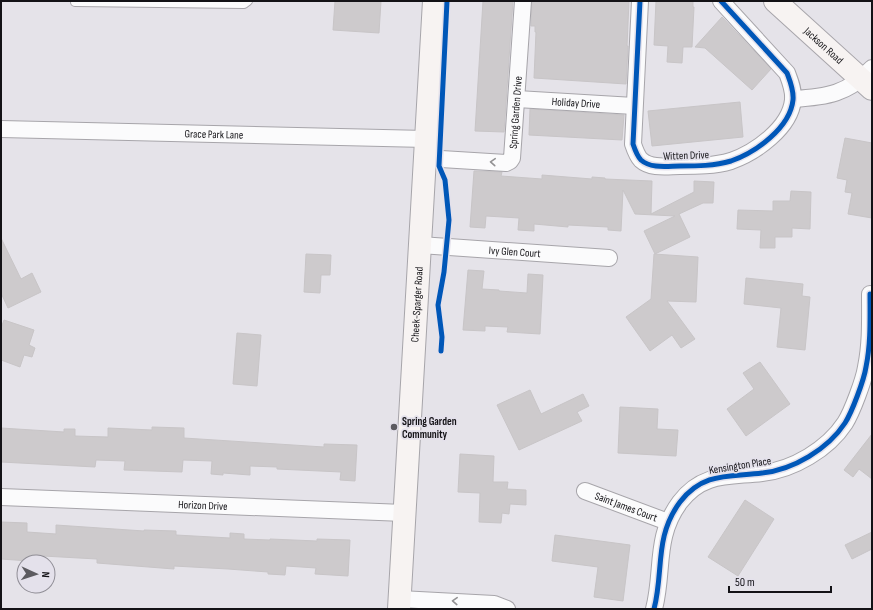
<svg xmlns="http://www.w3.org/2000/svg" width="873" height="610" font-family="'Sofia Sans Condensed',sans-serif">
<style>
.building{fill:#cdcacc;stroke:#c8c5c7}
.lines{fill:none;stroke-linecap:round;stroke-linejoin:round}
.service-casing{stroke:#a7a5aa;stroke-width:10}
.minor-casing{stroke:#a7a5aa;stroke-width:18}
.secondary-casing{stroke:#a7a5aa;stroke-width:24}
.service{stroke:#fbfbfc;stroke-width:8}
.minor{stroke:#fbfbfc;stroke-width:16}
.secondary{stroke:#f7f3f2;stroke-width:22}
.cycleway-casing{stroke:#e4e1eb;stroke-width:8}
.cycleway{stroke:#0057b8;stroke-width:5}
.oneway{stroke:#939294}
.poi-dot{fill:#5c5b60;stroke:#e4e1eb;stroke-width:1.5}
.labels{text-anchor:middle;stroke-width:3.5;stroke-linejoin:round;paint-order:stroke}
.street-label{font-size:11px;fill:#131216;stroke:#e4e1eb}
.poi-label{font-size:11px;font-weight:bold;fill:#131216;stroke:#e4e1eb;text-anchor:start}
</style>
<rect width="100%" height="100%" fill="#e5e3e9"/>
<g class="building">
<path d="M335,1h46l-2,32 -46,-3z"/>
<path d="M483,1h30l-9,131 -29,-1z"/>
<path d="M532,1h97l-2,45h1l-2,38 -92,-6 2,-46h-1v-6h-4z"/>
<path d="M656,1h37v6h1l-2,40h-9l-1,16 -15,-1 1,-16 -14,-1z"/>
<path d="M722,17l49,52 -19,21 -47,-42 -10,-1z"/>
<path d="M740,102l3,35 -91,9 -4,-35z"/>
<path d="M530,109l94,6 -2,25 -93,-5z"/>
<path d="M845,138l27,5v75l-24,-4 4,-21 -7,-1 2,-12 -10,-2z"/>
<path d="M474,171l28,1 -1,4 41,3v-4l50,4v-2l13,1v1l47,2 -1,33 43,-22v-11l20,1 -1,21h-10l-24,11 11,23 -35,17 -11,-23 31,-15 -40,-2 -12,-24 -2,41 -13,-1v-3l-40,-2v2l-34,-3v7l-16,-1 1,-12 -33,-2 -1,12 -15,-1z"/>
<path d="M791,191l20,1 -1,37 -18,-1v9h-17v11h-15l1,-18 -24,-1 1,-19 35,1v-10h17z"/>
<path d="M1,238l20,41 11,-6 9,19 -33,16 -7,-15z"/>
<path d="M306,254l25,1 -1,20h-9l-1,18 -16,-1z"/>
<path d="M654,254l44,3 -2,45 -29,-1 28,38 -14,9 -9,-13 -22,16 -24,-34 25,-18z"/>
<path d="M468,270l16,1 -2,18 17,1v1l28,2 1,-19 15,1 -3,59 -33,-2 1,-5 -23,-1v5l-22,-1z"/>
<path d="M746,278l57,6 -1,12 8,1 -5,53 -28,-3 4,-39 -37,-4z"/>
<path d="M4,320l30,10 -5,15 6,3 -3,9 -8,-2 -4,12 -19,-7v-32z"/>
<path d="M237,333l24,2 -4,51 -24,-2z"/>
<path d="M760,362l30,42 -44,32 -19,-27 27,-20 -11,-16z"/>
<path d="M530,390l11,24 42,-20 6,12 -12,6 5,9 -63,29 -22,-45z"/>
<path d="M620,407l38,2 -1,20 21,1 -2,26 -58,-3z"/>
<path d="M152,427l32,1v10l140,9v-3l33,1 -2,36 -15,-1 1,-8 -64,-3v-2l-27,-1v9l-27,-2v2l-12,-1 1,-13 -29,-1 -1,12 -58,-2 1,-9 -29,-1 -1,7 -94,-5v-34l63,4v-3h11v7l33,1v-9l44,2z"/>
<path d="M872,434v45l-13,-10 -6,8 -9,-7z"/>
<path d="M460,454l34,2 -1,26h15l-1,7 19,1v15l-16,-1 -1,10 -7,-1 -1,10 -22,-1 1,-29 -22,-1z"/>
<path d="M745,500l29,19 -36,57 -30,-19z"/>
<path d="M1,522l26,1v9l29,2v-9l88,6v-1l32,1v4l54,3v-5l14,1v5l26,1v-1l47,2v-2l33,1 -2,36 -33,-2 1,-6 -30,-2 -1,9 -17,-1v-2l-40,-3 -54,-3v3l-77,-6v-4l-54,-3v6l-42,-3z"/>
<path d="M872,532v17l-20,10 -7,-14z"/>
<path d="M555,535l75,10 -7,56 -29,-4 4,-30 -46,-6z"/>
</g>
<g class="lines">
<defs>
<path id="service" d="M75,2l169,2 4,-3"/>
<g id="minor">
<path d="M640,1l-7,143c2,6 4,12 8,16 10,9 27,6 39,6 17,0 34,0 51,-5 25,-9 59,-33 62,-61 1,-10 -3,-19 -6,-27l-66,-72"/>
<path id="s1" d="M517,99l117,7"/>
<path d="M793,99c34,-2 55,-5 79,-31"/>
<path id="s2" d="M1,129l425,10"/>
<path id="s3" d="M425,158l81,5 4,-2 2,-3 11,-157"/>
<path id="s4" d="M420,245l189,13"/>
<path id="s5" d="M585,491l83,31"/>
<path id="s6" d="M1,497l403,16"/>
<path d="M400,599l94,5 13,5"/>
<path d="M654,609c10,-38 0,-72 26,-107 23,-30 49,-25 82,-29 31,-3 66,-24 83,-50 7,-11 19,-43 21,-56 5,-24 4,-49 4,-73"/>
</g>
<g id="secondary">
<path id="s7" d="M775,1l97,88"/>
<path id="s8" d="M399,609l35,-608"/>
</g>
</defs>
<use href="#service" class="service-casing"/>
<use href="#minor" class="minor-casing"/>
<use href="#secondary" class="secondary-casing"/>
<use href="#service" class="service"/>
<use href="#minor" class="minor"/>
<use href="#secondary" class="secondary"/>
<defs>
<g id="cycleway">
<path d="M640,1l-7,143c2,6 4,12 8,16 10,9 27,6 39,6 17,0 34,0 51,-5 25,-9 59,-33 62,-61 1,-10 -3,-19 -6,-27l-66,-72"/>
<path d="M441,351l1,-14 -4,-32 6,-33 5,-52 -4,-40 -6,-14 8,-165"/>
<path d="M654,609c10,-38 0,-72 26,-107 23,-30 49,-25 82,-29 31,-3 66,-24 83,-50 7,-11 19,-43 21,-56 5,-24 4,-49 4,-73"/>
</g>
</defs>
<use href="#cycleway" class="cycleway-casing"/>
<use href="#cycleway" class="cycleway"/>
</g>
<defs><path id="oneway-chevron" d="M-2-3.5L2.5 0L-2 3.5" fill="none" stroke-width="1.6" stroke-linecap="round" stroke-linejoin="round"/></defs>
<g class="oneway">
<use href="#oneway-chevron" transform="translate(493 162) rotate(-176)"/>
<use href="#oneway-chevron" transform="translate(455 601) rotate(-177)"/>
</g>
<circle class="poi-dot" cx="394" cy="427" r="4"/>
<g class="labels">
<g class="street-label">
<text dy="4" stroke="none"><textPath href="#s7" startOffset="66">Jackson Road</textPath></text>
<text dy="4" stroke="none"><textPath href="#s1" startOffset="59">Holiday Drive</textPath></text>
<text dy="4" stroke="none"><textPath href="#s3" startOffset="135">Spring Garden Drive</textPath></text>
<text dy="4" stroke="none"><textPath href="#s2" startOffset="213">Grace Park Lane</textPath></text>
<text transform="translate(686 155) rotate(-2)" y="4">Witten Drive</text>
<text dy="4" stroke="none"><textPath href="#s4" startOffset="95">Ivy Glen Court</textPath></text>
<text dy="4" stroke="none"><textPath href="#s8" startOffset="305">Cheek-Sparger Road</textPath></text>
<text transform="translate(740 465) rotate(-9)" y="4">Kensington Place</text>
<text dy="4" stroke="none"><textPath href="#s6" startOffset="202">Horizon Drive</textPath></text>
<text dy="4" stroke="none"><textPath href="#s5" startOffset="44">Saint James Court</textPath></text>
</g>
<g class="poi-label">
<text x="402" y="425">Spring Garden<tspan x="402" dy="13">Community</tspan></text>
</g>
</g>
<rect width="873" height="610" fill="none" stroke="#131216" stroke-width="4"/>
<g transform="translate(36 574) rotate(93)"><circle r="19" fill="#e4e1eb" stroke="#908e96"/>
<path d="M0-3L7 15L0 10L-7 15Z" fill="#5c5b60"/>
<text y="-6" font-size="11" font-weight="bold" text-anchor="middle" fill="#131216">N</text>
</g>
<path d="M729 586v6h102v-6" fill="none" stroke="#131216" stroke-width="2"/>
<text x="735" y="586" font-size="12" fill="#131216" stroke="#e4e1eb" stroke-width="3" paint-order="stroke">50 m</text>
</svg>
